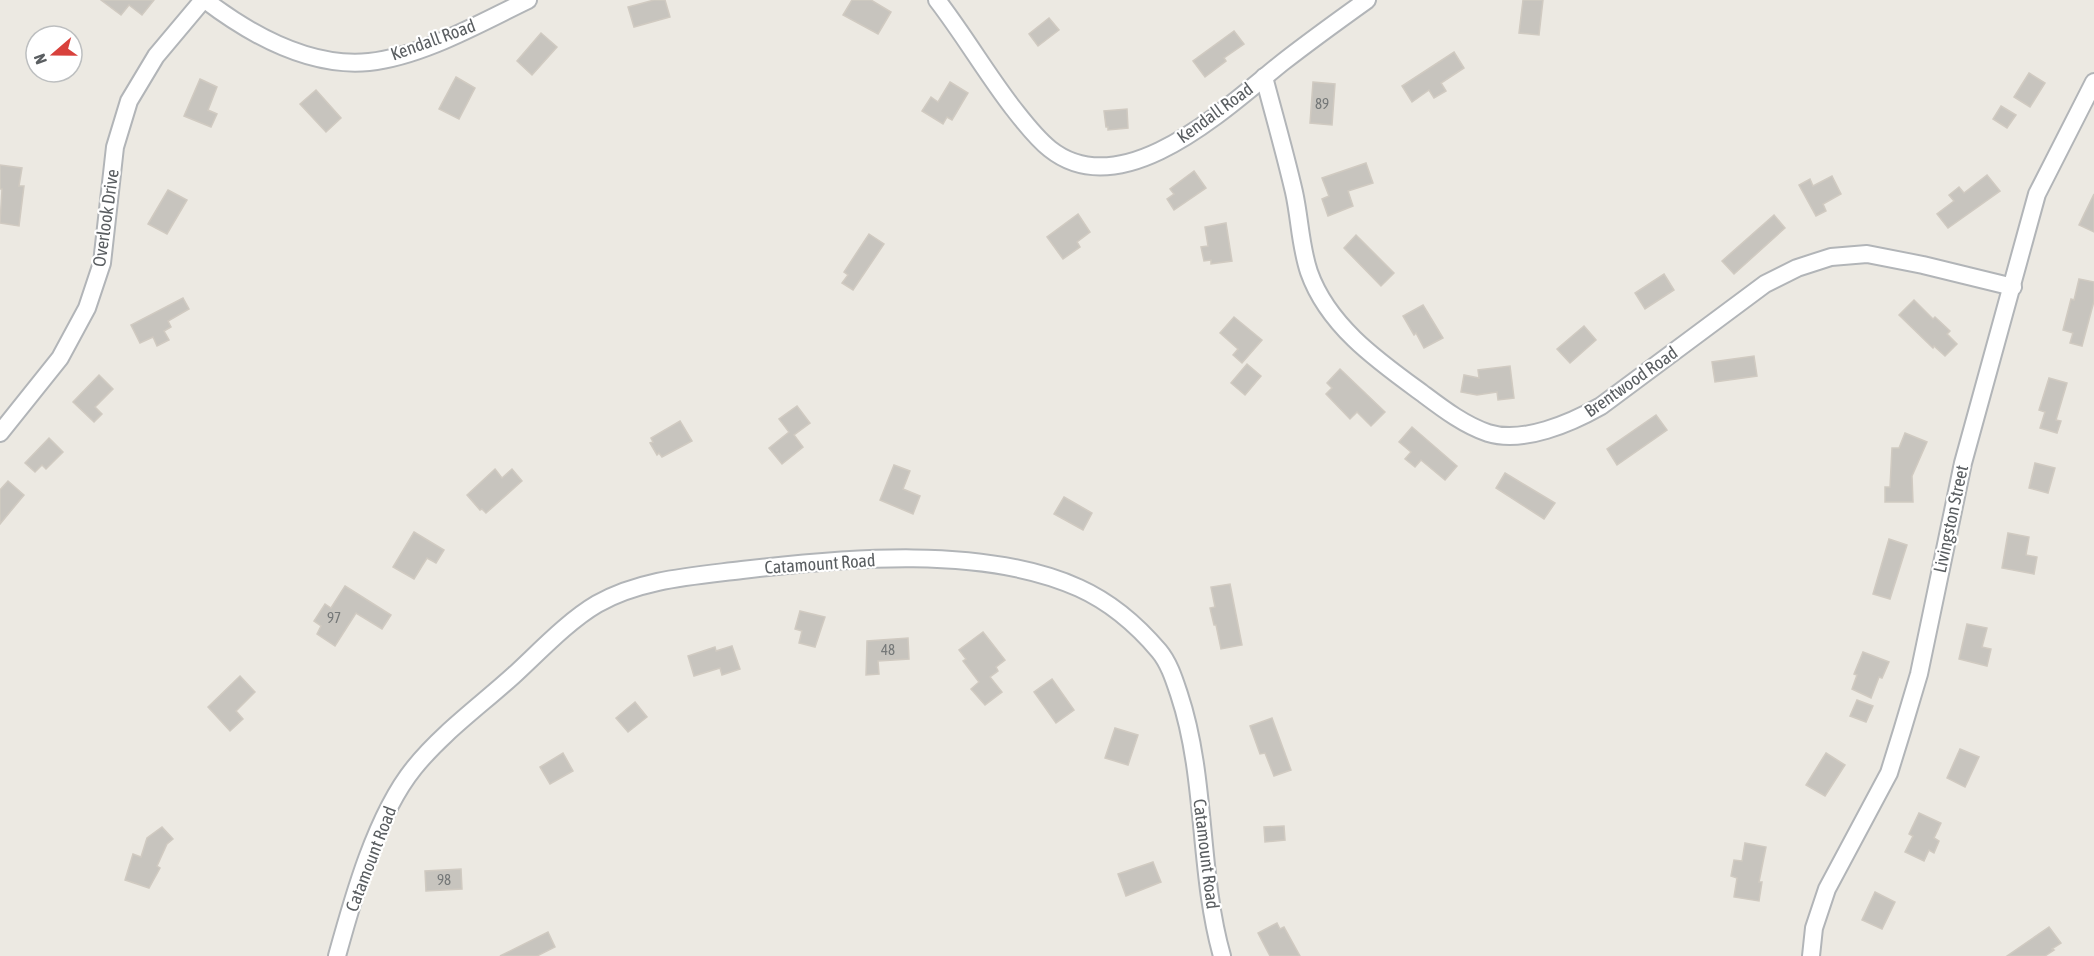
<svg xmlns="http://www.w3.org/2000/svg" width="2094" height="956" font-family="'Asap Condensed',sans-serif">
<style>
.building{fill:#c7c4be;stroke:#d0cac1;stroke-width:1.5}
.lines{fill:none;stroke-linecap:round;stroke-linejoin:round}
.minor-casing{stroke:#b2b5b8;stroke-width:20}
.minor{stroke:#fff;stroke-width:16}
.labels{text-anchor:middle;stroke-width:4.5;stroke-linejoin:round;paint-order:stroke}
.number-label{font-size:15px;fill:#757878}
.street-label{font-size:18px;fill:#5a5e61;stroke:#fff}
</style>
<rect width="100%" height="100%" fill="#ece9e2"/>
<g class="building">
<path d="M101,0h53l-12,15 -13,-10 -8,10z"/>
<path d="M654,0h11l5,17 -36,10 -6,-20z"/>
<path d="M852,0h19l20,12 -13,22 -35,-19z"/>
<path d="M1523,0h20l-4,35 -20,-2z"/>
<path d="M1049,18l10,12 -21,16 -9,-12z"/>
<path d="M1234,31l10,13 -20,14 2,3 -21,16 -12,-16z"/>
<path d="M541,33l16,14 -25,28 -15,-14z"/>
<path d="M1454,52l10,16 -23,15 5,8 -12,7 -5,-8 -17,12 -10,-16z"/>
<path d="M2029,73l16,10 -15,24 -16,-10z"/>
<path d="M456,77l19,11 -16,31 -20,-10z"/>
<path d="M200,79l17,8 -9,23 9,4 -6,13 -27,-11z"/>
<path d="M950,82l18,11 -16,27 -5,-3 -4,7 -21,-13 9,-14 7,5z"/>
<path d="M1313,82l22,2 -3,41 -22,-2z"/>
<path d="M316,90l25,28 -15,14 -26,-28z"/>
<path d="M2001,106l15,9 -9,13 -14,-9z"/>
<path d="M1127,109l1,19 -20,2v-3h-2l-2,-16z"/>
<path d="M1366,163l7,20 -25,8 5,15 -25,10 -6,-17 7,-3 -7,-18z"/>
<path d="M0,165l22,3 -3,18h5l-5,40 -19,-3 2,-34h-2z"/>
<path d="M1194,171l12,17 -32,22 -7,-11 7,-5 -4,-5z"/>
<path d="M1987,175l13,16 -52,37 -11,-14 17,-13 -5,-6 10,-8 5,6z"/>
<path d="M1832,176l9,18 -18,10 3,7 -10,5 -17,-31 11,-6 3,7z"/>
<path d="M168,190l19,10 -20,34 -19,-10z"/>
<path d="M2094,194v38l-15,-7z"/>
<path d="M1078,214l12,18 -13,10 3,5 -17,12 -16,-22z"/>
<path d="M1774,215l11,13 -51,46 -12,-13z"/>
<path d="M1226,223l6,38 -21,3v-4l-7,1 -3,-14 7,-1 -3,-19z"/>
<path d="M869,234l15,10 -31,46 -11,-7 6,-8 -4,-3z"/>
<path d="M1356,235l38,38 -13,13 -37,-38z"/>
<path d="M1664,274l10,16 -29,19 -10,-16z"/>
<path d="M2079,279l15,3v19l-12,45 -12,-3 3,-10 -10,-3 8,-31 3,1z"/>
<path d="M183,298l6,11 -21,12 3,6 -7,4 5,9 -12,6 -4,-9 -13,6 -9,-18z"/>
<path d="M1914,300l19,19 2,-2 15,14 -3,3 10,10 -12,12 -11,-10 -1,2 -34,-33z"/>
<path d="M1423,305l20,33 -19,10 -8,-15 -2,2 -11,-19z"/>
<path d="M1234,317l28,23 -20,23 -9,-8 5,-6 -18,-16z"/>
<path d="M1584,326l12,14 -26,23 -13,-14z"/>
<path d="M1754,356l3,20 -42,6 -3,-20z"/>
<path d="M1247,364l14,12 -16,19 -14,-12z"/>
<path d="M1510,366l4,32 -16,2 -1,-8 -20,3 -16,-3 3,-17 15,3 -1,-8z"/>
<path d="M1340,369l45,43 -14,14 -14,-14 -7,7 -24,-25 6,-6 -5,-5z"/>
<path d="M99,375l14,14 -18,18 7,7 -8,8 -21,-20z"/>
<path d="M2049,378l18,5 -11,37 5,1 -4,12 -17,-5 5,-16 -6,-2z"/>
<path d="M797,406l13,17 -16,12 9,12 -21,17 -13,-16 20,-16 -10,-13z"/>
<path d="M1656,415l11,15 -50,35 -10,-16z"/>
<path d="M680,421l12,20 -30,16 -3,-4 -2,2 -7,-12 3,-1 -2,-4z"/>
<path d="M1412,427l45,39 -12,14 -24,-20 -6,7 -10,-8 6,-7 -12,-10z"/>
<path d="M1905,433l22,9 -15,34 1,26h-28v-15h5l2,-39h7z"/>
<path d="M49,438l14,14 -17,17 -4,-4 -7,7 -10,-9z"/>
<path d="M2035,463l20,5 -7,25 -19,-5z"/>
<path d="M894,465l16,6 -7,18 17,7 -7,18 -33,-14z"/>
<path d="M495,469l7,9 10,-9 10,12 -36,32 -4,-4 -2,1 -13,-15z"/>
<path d="M1505,473l50,30 -11,16 -48,-31z"/>
<path d="M8,481l16,14 -24,29v-34z"/>
<path d="M1064,497l28,16 -9,17 -29,-16z"/>
<path d="M414,532l30,18 -8,13 -9,-5 -13,21 -21,-12z"/>
<path d="M2008,533l21,4 -3,18 11,2 -3,17 -32,-6z"/>
<path d="M1889,539l18,6 -17,54 -17,-5z"/>
<path d="M1230,584l12,61 -21,4 -5,-24h-2l-4,-17 5,-1 -4,-20z"/>
<path d="M345,586l46,29 -9,14 -26,-16 -21,33 -18,-12 4,-8 -7,-5 11,-17 6,4z"/>
<path d="M800,611l25,6 -10,30 -16,-4 3,-12 -7,-2z"/>
<path d="M1967,624l20,4 -5,19 9,2 -4,17 -28,-7z"/>
<path d="M983,632l22,28 -9,7 2,4 -8,6 12,15 -17,13 -14,-16 8,-7 -16,-21 3,-2 -7,-9z"/>
<path d="M908,638l1,21 -31,2 1,13 -13,1 1,-34z"/>
<path d="M732,646l8,23 -18,6 -2,-7 -26,8 -6,-20 27,-9 1,4z"/>
<path d="M1863,652l26,10 -7,16 -3,-1 -8,21 -19,-9 5,-14 -3,-1z"/>
<path d="M240,676l15,16 -19,19 7,8 -13,12 -22,-24z"/>
<path d="M1052,679l22,31 -18,13 -22,-31z"/>
<path d="M1857,700l16,6 -7,16 -16,-6z"/>
<path d="M635,702l12,15 -19,15 -12,-14z"/>
<path d="M1272,718l19,52 -17,6 -9,-23 -5,1 -10,-28z"/>
<path d="M1115,728l23,7 -10,30 -23,-7z"/>
<path d="M1960,749l19,8 -14,30 -18,-9z"/>
<path d="M563,753l10,18 -23,13 -10,-17z"/>
<path d="M1826,753l19,12 -20,31 -19,-11z"/>
<path d="M1919,813l22,10 -7,15 5,3 -5,12 -5,-3 -5,11 -19,-9 8,-16 -4,-2z"/>
<path d="M1284,826l1,14 -20,2 -1,-15z"/>
<path d="M162,827l11,12 -6,5 -10,22 3,2 -11,20 -24,-8 8,-26 8,3 6,-19z"/>
<path d="M1745,843l21,4 -7,35h3l-3,19 -25,-4 3,-19 -6,-2 3,-16 8,1z"/>
<path d="M1153,862l8,20 -35,14 -8,-22z"/>
<path d="M461,869l1,20 -36,2 -1,-20z"/>
<path d="M1875,892l20,10 -13,27 -20,-9z"/>
<path d="M1277,923l3,6 4,-2 16,29h-30l-12,-23z"/>
<path d="M2049,927l12,16 -9,6 2,1 -9,6h-38z"/>
<path d="M548,932l7,15 -18,9h-37z"/>
</g>
<g class="lines">
<defs>
<g id="minor">
<path d="M205,0c46,35 104,68 164,62 54,-6 111,-39 159,-62"/>
<path d="M937,0c27,35 49,73 76,108 11,14 23,30 37,41 73,58 178,-43 233,-87 27,-21 56,-42 84,-62"/>
<path d="M1264,77c10,38 21,76 30,115 6,27 6,53 15,80 19,54 69,89 113,121 20,15 42,32 66,40 35,11 83,-10 113,-27l164,-122 32,-16 34,-11 36,-3 56,11 90,22"/>
<path d="M0,433l60,-75 27,-50 15,-45 13,-116 14,-46 27,-45 47,-56"/>
<path d="M337,956c16,-58 39,-141 77,-188 28,-35 67,-63 100,-93 25,-23 54,-54 83,-71 44,-25 97,-28 145,-34 102,-12 242,-25 337,18 31,14 58,37 80,63 10,12 15,28 20,43 28,84 19,177 43,262"/>
<path d="M1811,956l3,-28 13,-39 62,-116 13,-42 17,-57 44,-211 74,-269 57,-112"/>
</g>
</defs>
<use href="#minor" class="minor-casing"/>
<use href="#minor" class="minor"/>
</g>
<g class="labels">
<g class="number-label">
<text x="1322" y="109">89</text>
<text x="334" y="623">97</text>
<text x="888" y="655">48</text>
<text x="444" y="885">98</text>
</g>
<g class="street-label">
<text transform="translate(433 40) rotate(-20)" y="6">Kendall Road</text>
<text transform="translate(1215 113) rotate(-36)" y="6">Kendall Road</text>
<text transform="translate(106 218) rotate(-82)" y="6">Overlook Drive</text>
<text transform="translate(1631 382) rotate(-35)" y="6">Brentwood Road</text>
<text transform="translate(1951 519) rotate(-78)" y="6">Livingston Street</text>
<text transform="translate(820 564) rotate(-4)" y="6">Catamount Road</text>
<text transform="translate(1206 854) rotate(83)" y="6">Catamount Road</text>
<text transform="translate(371 859) rotate(-69)" y="6">Catamount Road</text>
</g>
</g>
<g transform="translate(54 54) rotate(250)"><circle r="28" fill="#ffffff" stroke="#bdbfc0" stroke-width="1.5"/>
<path d="M0-4.5L10 22L0 15L-10 22Z" fill="#d8413c"/>
<text y="-9" font-size="16" font-weight="bold" text-anchor="middle" fill="#5a5e61">N</text>
</g>
</svg>
